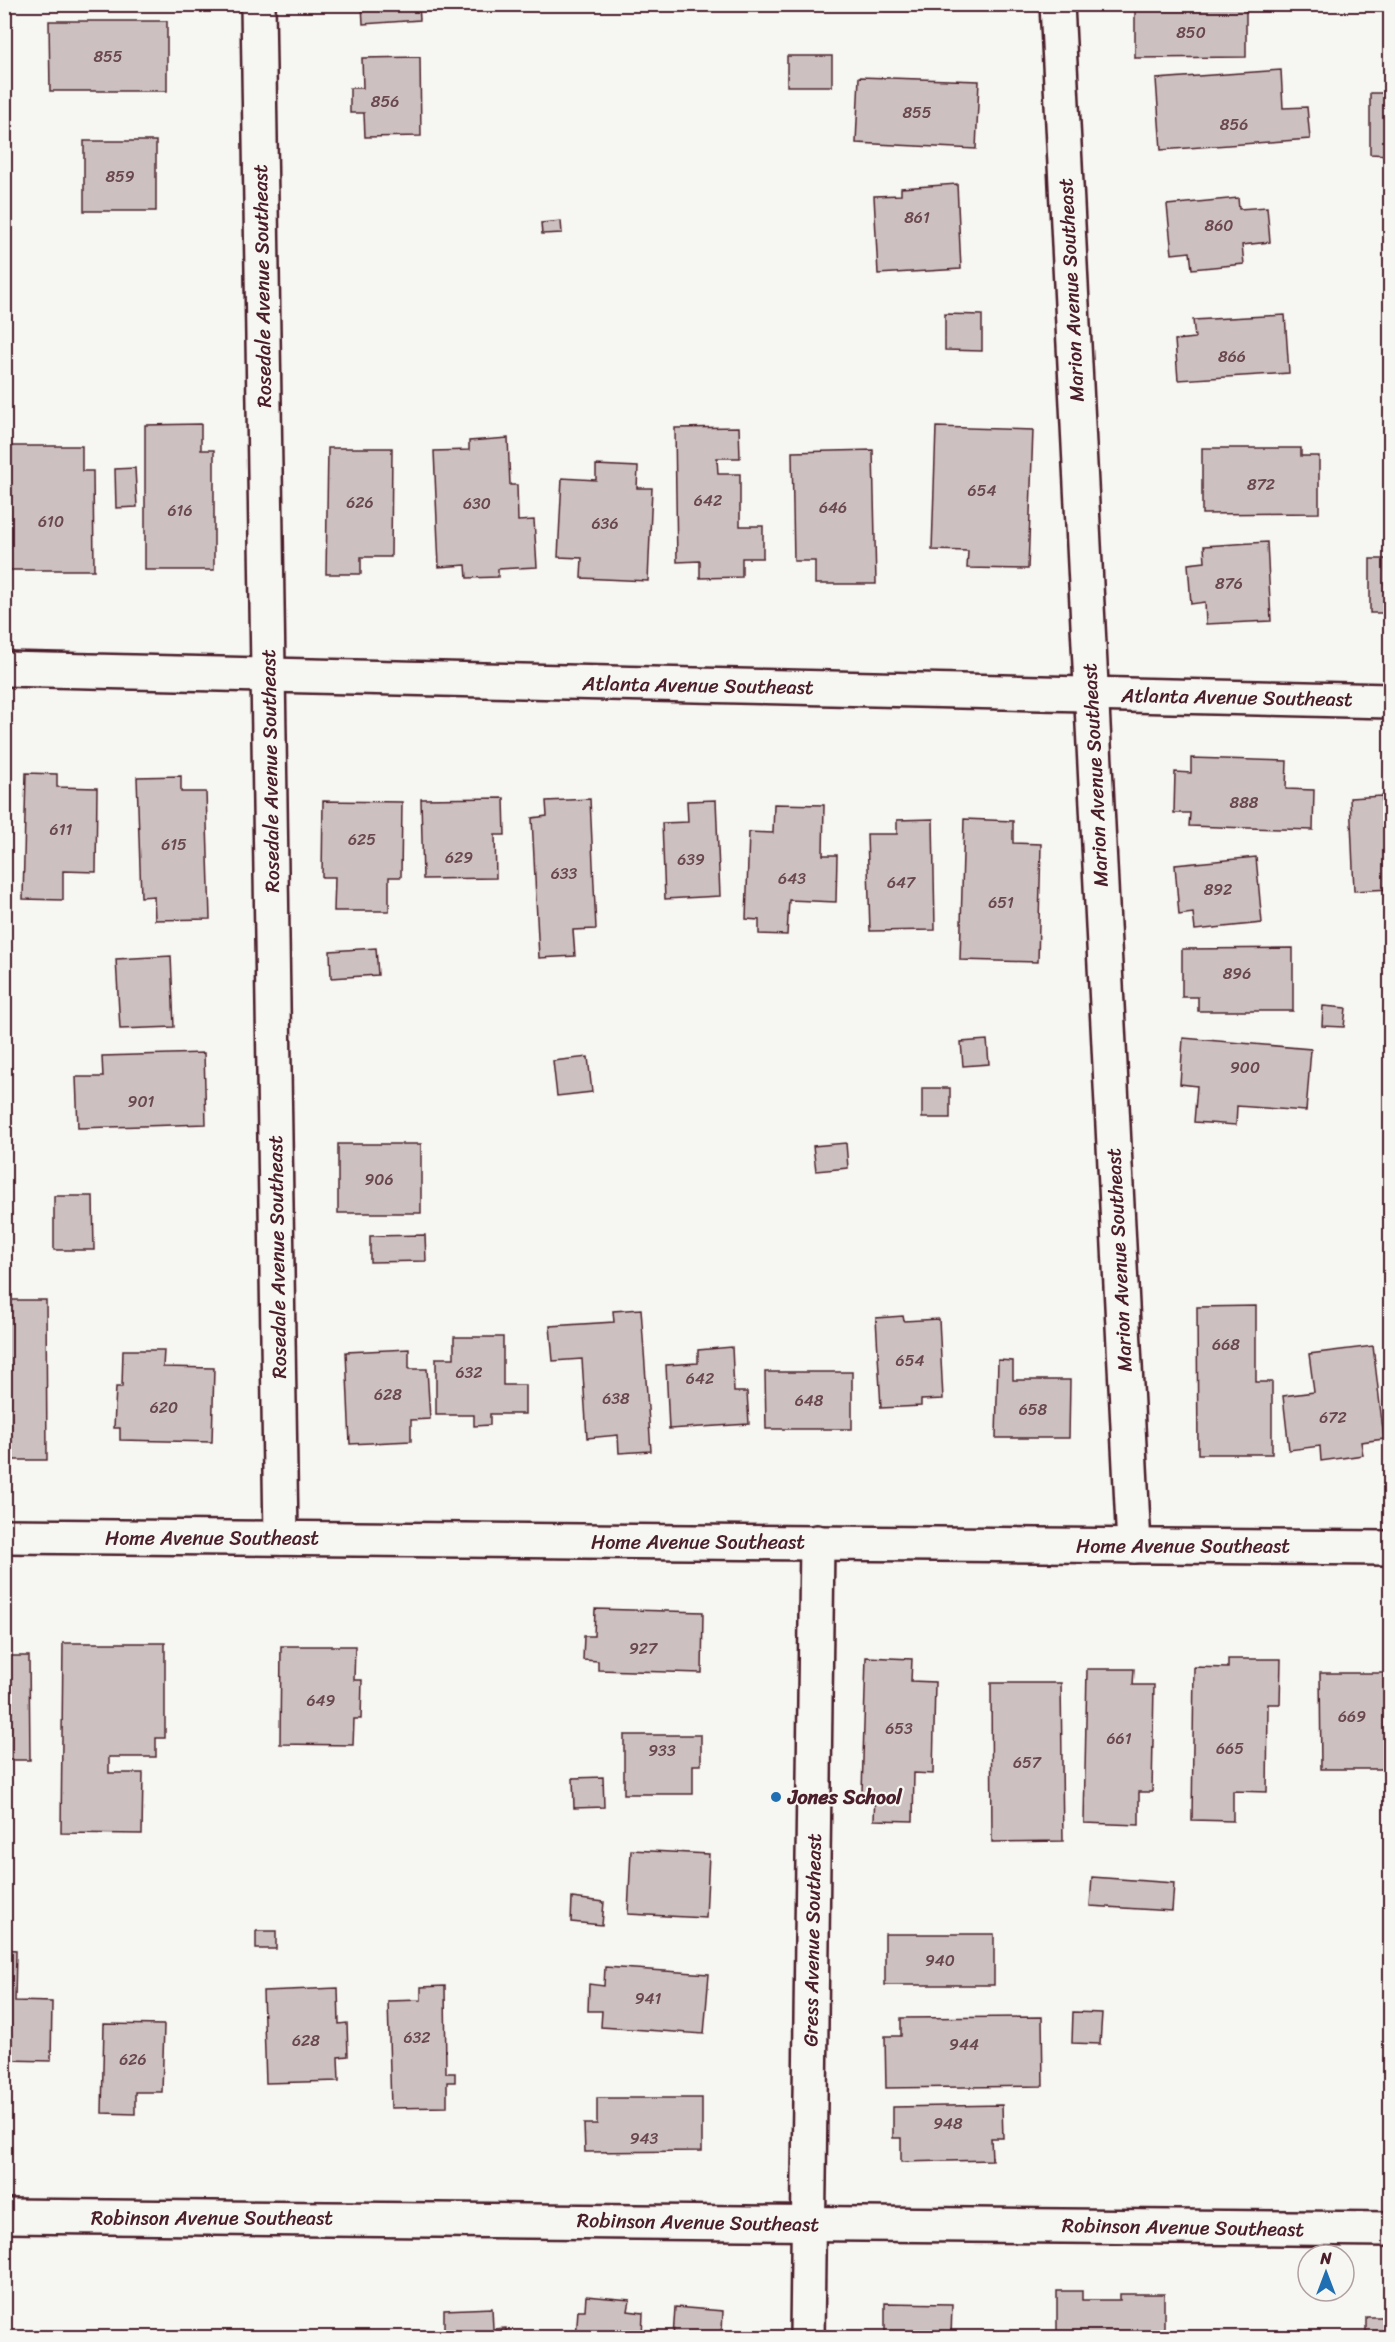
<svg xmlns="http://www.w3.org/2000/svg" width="1395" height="2342" font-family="Sriracha,sans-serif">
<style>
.building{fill:#ccc1c0;stroke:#4a1f2b;stroke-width:1.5}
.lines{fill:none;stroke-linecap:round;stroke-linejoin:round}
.street-casing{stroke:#4a1f2b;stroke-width:38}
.street{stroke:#f6f6f2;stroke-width:33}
.poi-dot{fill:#1f6fb2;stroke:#f6f6f2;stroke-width:2}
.labels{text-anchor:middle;stroke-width:4.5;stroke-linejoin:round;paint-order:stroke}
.number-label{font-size:16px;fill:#6a4850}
.street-label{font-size:20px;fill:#4a1f2b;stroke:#f6f6f2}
.poi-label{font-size:20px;font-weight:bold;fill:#4a1f2b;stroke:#f6f6f2;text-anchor:start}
</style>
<rect width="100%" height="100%" fill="#f6f6f2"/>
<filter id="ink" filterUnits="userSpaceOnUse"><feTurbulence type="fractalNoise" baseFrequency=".0167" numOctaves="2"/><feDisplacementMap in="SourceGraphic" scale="12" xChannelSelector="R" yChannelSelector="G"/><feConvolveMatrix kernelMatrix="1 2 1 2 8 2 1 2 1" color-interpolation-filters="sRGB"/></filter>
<g filter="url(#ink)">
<g class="building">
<path d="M362,4h57l1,16 -57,4z"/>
<rect x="884" y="4" width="66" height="7"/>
<path d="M1153,4h93v53l-111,1v-52z"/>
<path d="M49,21h118v70h-117z"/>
<rect x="787" y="56" width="45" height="30"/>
<path d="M420,57l1,79 -56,1 -1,-24h-14v-25h13l-1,-30z"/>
<path d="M1281,70l2,38 24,-1 3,32 -149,11 -5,-71z"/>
<path d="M859,77l120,4 -3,68 -120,-6z"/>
<path d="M1370,93h20v62l-20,-1z"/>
<rect x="84" y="141" width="72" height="70"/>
<path d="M957,184l4,85 -83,5 -4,-78 27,-1v-7z"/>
<path d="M1238,198l1,11 28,-2 3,35 -28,3 2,19 -52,5 -2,-17 -18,2 -5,-49z"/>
<path d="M561,221l1,12 -20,1 -1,-11z"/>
<path d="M945,314l37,1v36l-37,-1z"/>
<path d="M1285,315l4,58 -111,7 -3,-40 20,-2 -2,-18z"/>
<path d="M201,424v26h13v120h-69v-145z"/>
<path d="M739,427l1,31h-23l1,16h22v52h23v32h-21v19l-42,1v-17l-23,1 -2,-134z"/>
<path d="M936,427l97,3 -5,139 -61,-1 1,-17 -36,-1z"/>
<path d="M508,438l2,47h7l1,36 16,-1 3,47 -39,2v8l-31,1 -1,-13 -27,2 -5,-116 35,-1v-9z"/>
<path d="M9,446h73v25h11l1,99h-85z"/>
<path d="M328,448h64l-1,109h-30v17h-35z"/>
<path d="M1202,448h99v8h18v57l-117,1z"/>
<path d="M873,450l3,134h-61v-23h-21l-2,-109z"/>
<path d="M596,465l42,2 -1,21h15l-4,93 -67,-3 1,-20 -24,-1 4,-79 34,2z"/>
<path d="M135,468l2,39 -21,1 -1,-39z"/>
<path d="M1267,542l4,79 -65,3 -1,-22 -14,2 -3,-40 17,-2 -1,-16z"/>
<rect x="1370" y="559" width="20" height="54"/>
<path d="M1191,758l96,3 -1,28 28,1 -1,40 -124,-4 1,-13h-16l1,-41 16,1z"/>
<path d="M26,773l31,1v13l40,1 -1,84 -33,-1v29l-40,-1z"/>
<path d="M181,776v16h25l4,127 -55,1 -1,-24 -13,1 -4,-120z"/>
<path d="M1382,796v11l8,-1v83l-36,2 -4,-93z"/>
<path d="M504,798l1,37h-10l1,43 -73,1 -2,-80z"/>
<path d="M590,799l6,130 -23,1 2,26 -36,2 -7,-140 15,-2 -1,-15z"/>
<path d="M716,800l4,96 -55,3 -3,-76 26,-1 -1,-21z"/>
<path d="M323,801l79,1 -1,75h-12v34h-55l1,-34h-13z"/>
<path d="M774,804l50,1 -1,50h14l-1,47 -47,-2 -2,35 -28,-1v-14l-13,-1 3,-87 24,1z"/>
<path d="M933,819l2,111 -65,1 -3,-97h30v-14z"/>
<path d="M964,819l49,2v22l28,1 -3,118 -78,-2z"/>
<path d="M1256,857l6,66 -67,7 -2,-17 -14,2 -4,-50z"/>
<path d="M376,948l2,27 -47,3 -1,-27z"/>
<path d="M1293,948v63h-95v-14h-16v-48z"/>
<path d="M171,956l3,71 -54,2 -4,-70z"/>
<path d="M1323,1006l23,2 -2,19 -22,-1z"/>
<path d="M1183,1038l128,11 -5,62 -69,-5 -1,19 -42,-3 3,-36 -17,-2z"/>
<path d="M987,1040l2,24 -26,2 -2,-24z"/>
<path d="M204,1053l2,71 -128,4 -2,-51h27l-1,-21z"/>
<path d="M588,1057l4,35 -35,4 -4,-35z"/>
<rect x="922" y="1088" width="28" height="30"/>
<path d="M846,1143l2,25 -32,3 -3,-25z"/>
<rect x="338" y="1144" width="83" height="69"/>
<path d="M54,1196h39l1,54h-40z"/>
<path d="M425,1235l1,26 -56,1v-26z"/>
<path d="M4,1300h42l1,160h-43z"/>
<path d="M1256,1306v76h16v72h-74l-1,-147z"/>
<path d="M641,1309l10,142 -32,2 -1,-18 -31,3 -5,-79 -29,2 -3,-35 64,-4 -1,-11z"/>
<path d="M903,1316l1,5 35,-2 4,80 -22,1v6l-40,2 -5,-90z"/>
<path d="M454,1337h49v48h22v29h-35v11l-16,1v-11h-38v-57h18z"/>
<path d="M1373,1346l11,93 -23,3 2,13 -42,6 -1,-15 -31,4 -6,-54 31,-4 -5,-38z"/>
<path d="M732,1347l2,45h13l2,32 -80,5 -3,-64 32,-2v-13z"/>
<path d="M409,1349v20h18l3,50 -19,1v21l-61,3 -4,-92z"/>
<path d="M123,1350h41l-1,17 51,1 -2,74 -92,-2v-12h-6l2,-41h6z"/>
<path d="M998,1360l15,1v19h57l-1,58h-73z"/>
<path d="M765,1372h87v57h-86z"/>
<path d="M595,1609l108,3 -1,61 -104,-3v-9l-15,-1 1,-24h10z"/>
<path d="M63,1643h102v95h-9v19h-47v16h34l-1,61 -81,-1z"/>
<path d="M281,1646h74l-1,34h8l-1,39h-7l-1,26 -73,-1z"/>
<path d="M4,1656h25l1,104h-26z"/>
<path d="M866,1657l46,2 -1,22 24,1 -2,92 -19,-1 -1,48 -39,-1 1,-26 -13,-1z"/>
<path d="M1228,1659h53l-1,45h-12l-1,88 -34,-1v30l-41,-1 2,-153 34,1z"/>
<path d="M1087,1669h47l-1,16h21l-2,107h-13v33l-55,-2z"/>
<path d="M1320,1673h64l1,96h-64z"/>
<path d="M991,1683h70l2,158 -71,1z"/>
<path d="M624,1735h77v30h-8v29h-69z"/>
<path d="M603,1777l1,30 -30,1 -1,-30z"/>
<path d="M631,1850l78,4 -3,64 -78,-4z"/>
<path d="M1092,1877l82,6 -2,28 -82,-5z"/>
<path d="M572,1898l32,4 -2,23 -31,-3z"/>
<rect x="256" y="1931" width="20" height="18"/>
<rect x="885" y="1934" width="109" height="51"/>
<path d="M4,1949l12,1 -1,51 37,1 -1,59 -45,-1v13z"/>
<path d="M605,1967l104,7 -5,60 -103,-7 1,-16h-14l1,-27 15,2z"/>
<path d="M445,1986l1,87h9v9h-8v25l-56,1 -3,-107 33,-1v-13z"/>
<path d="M338,1988l1,36 8,-1 1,33 -10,1 1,24 -73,2 -3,-92z"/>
<path d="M1073,2012l29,1 -2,31 -28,-1z"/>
<path d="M1042,2017l1,69 -157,2 -1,-52h16v-18z"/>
<path d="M104,2024l60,1 -2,67h-27v22l-33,-1z"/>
<path d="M597,2098h105v53l-117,1 -1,-28h13z"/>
<path d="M1002,2105l1,33h-12l1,22 -91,2v-24h-8v-31z"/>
<path d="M1057,2291h25v9h38v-6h44v44h-107z"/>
<path d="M586,2296l44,4 -2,11 15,2 -1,25h-66l2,-28h7z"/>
<path d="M885,2303l67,1 -1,34h-66z"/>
<path d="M675,2307l48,4 -1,21 35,2v4h-84z"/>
<path d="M492,2308l1,21 13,-1v10h-62v-28z"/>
<rect x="1366" y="2317" width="24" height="21"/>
<path d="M23,2332l67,2v4h-67z"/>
<rect x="1199" y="2333" width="85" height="5"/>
<rect x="271" y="2334" width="39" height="4"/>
</g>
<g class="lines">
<defs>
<g id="street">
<path d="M258,4l23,1534"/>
<path d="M1057,4l77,1542"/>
<path d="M4,669l1386,32"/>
<path d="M4,1536l1386,12"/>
<path d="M4,2216l1386,13"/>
<path d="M807,2338l10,-796"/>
</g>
</defs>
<use href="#street" class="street-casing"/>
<use href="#street" class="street"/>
</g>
</g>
<circle class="poi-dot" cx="776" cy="1797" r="6"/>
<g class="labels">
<g class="number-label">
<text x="1191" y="38">850</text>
<text x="108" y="62">855</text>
<text x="385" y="107">856</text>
<text x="917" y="118">855</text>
<text x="1234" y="130">856</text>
<text x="120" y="182">859</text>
<text x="917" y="223">861</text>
<text x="1219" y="231">860</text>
<text x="1232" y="362">866</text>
<text x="1261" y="490">872</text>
<text x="982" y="496">654</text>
<text x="708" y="506">642</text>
<text x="360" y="508">626</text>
<text x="477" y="509">630</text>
<text x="833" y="513">646</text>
<text x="180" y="516">616</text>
<text x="51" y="527">610</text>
<text x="605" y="529">636</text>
<text x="1229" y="589">876</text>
<text x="1244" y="808">888</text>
<text x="61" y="835">611</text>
<text x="362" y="845">625</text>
<text x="174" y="850">615</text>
<text x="459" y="863">629</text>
<text x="691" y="865">639</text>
<text x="564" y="879">633</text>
<text x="792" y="884">643</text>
<text x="901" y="888">647</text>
<text x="1218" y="895">892</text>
<text x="1001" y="908">651</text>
<text x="1237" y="979">896</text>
<text x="1245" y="1073">900</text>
<text x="141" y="1107">901</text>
<text x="379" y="1185">906</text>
<text x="1226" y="1350">668</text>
<text x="910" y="1366">654</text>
<text x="469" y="1378">632</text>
<text x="700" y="1384">642</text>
<text x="388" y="1400">628</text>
<text x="616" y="1404">638</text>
<text x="809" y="1406">648</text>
<text x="164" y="1413">620</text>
<text x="1033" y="1415">658</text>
<text x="1333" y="1423">672</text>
<text x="643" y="1654">927</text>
<text x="321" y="1706">649</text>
<text x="1352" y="1722">669</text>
<text x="899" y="1734">653</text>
<text x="1119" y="1744">661</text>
<text x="1230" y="1754">665</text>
<text x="662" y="1756">933</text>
<text x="1027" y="1768">657</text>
<text x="940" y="1966">940</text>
<text x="648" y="2004">941</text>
<text x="417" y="2043">632</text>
<text x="306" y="2046">628</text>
<text x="964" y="2050">944</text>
<text x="133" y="2065">626</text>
<text x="948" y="2129">948</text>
<text x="644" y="2144">943</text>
</g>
<g class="street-label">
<text transform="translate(262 286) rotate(-91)" y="7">Rosedale Avenue Southeast</text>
<text transform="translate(1071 290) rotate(-93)" y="7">Marion Avenue Southeast</text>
<text transform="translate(698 685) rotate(1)" y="7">Atlanta Avenue Southeast</text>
<text transform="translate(1237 697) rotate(1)" y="7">Atlanta Avenue Southeast</text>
<text transform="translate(270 771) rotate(-91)" y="7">Rosedale Avenue Southeast</text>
<text transform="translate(1095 775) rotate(-93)" y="7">Marion Avenue Southeast</text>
<text transform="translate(277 1257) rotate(-91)" y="7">Rosedale Avenue Southeast</text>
<text transform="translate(1119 1260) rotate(-93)" y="7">Marion Avenue Southeast</text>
<text x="212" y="1545">Home Avenue Southeast</text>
<text x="698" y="1549">Home Avenue Southeast</text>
<text x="1183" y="1553">Home Avenue Southeast</text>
<text transform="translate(812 1940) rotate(-89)" y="7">Gress Avenue Southeast</text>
<text x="212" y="2225">Robinson Avenue Southeast</text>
<text transform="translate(698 2222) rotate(1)" y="7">Robinson Avenue Southeast</text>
<text transform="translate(1183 2227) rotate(1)" y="7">Robinson Avenue Southeast</text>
</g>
<g class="poi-label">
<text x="788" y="1804">Jones School</text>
</g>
</g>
<rect width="1395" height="2342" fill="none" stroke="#f6f6f2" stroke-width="24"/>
<rect x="12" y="12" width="1371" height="2318" fill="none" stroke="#4a1f2b" stroke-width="2" filter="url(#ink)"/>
<g transform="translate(1326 2273)"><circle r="28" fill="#f6f6f2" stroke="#b1a0a2" stroke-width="1.5"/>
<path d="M0-4.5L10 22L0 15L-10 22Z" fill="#1f6fb2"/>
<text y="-9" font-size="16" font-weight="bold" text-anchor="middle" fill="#4a1f2b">N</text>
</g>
</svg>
